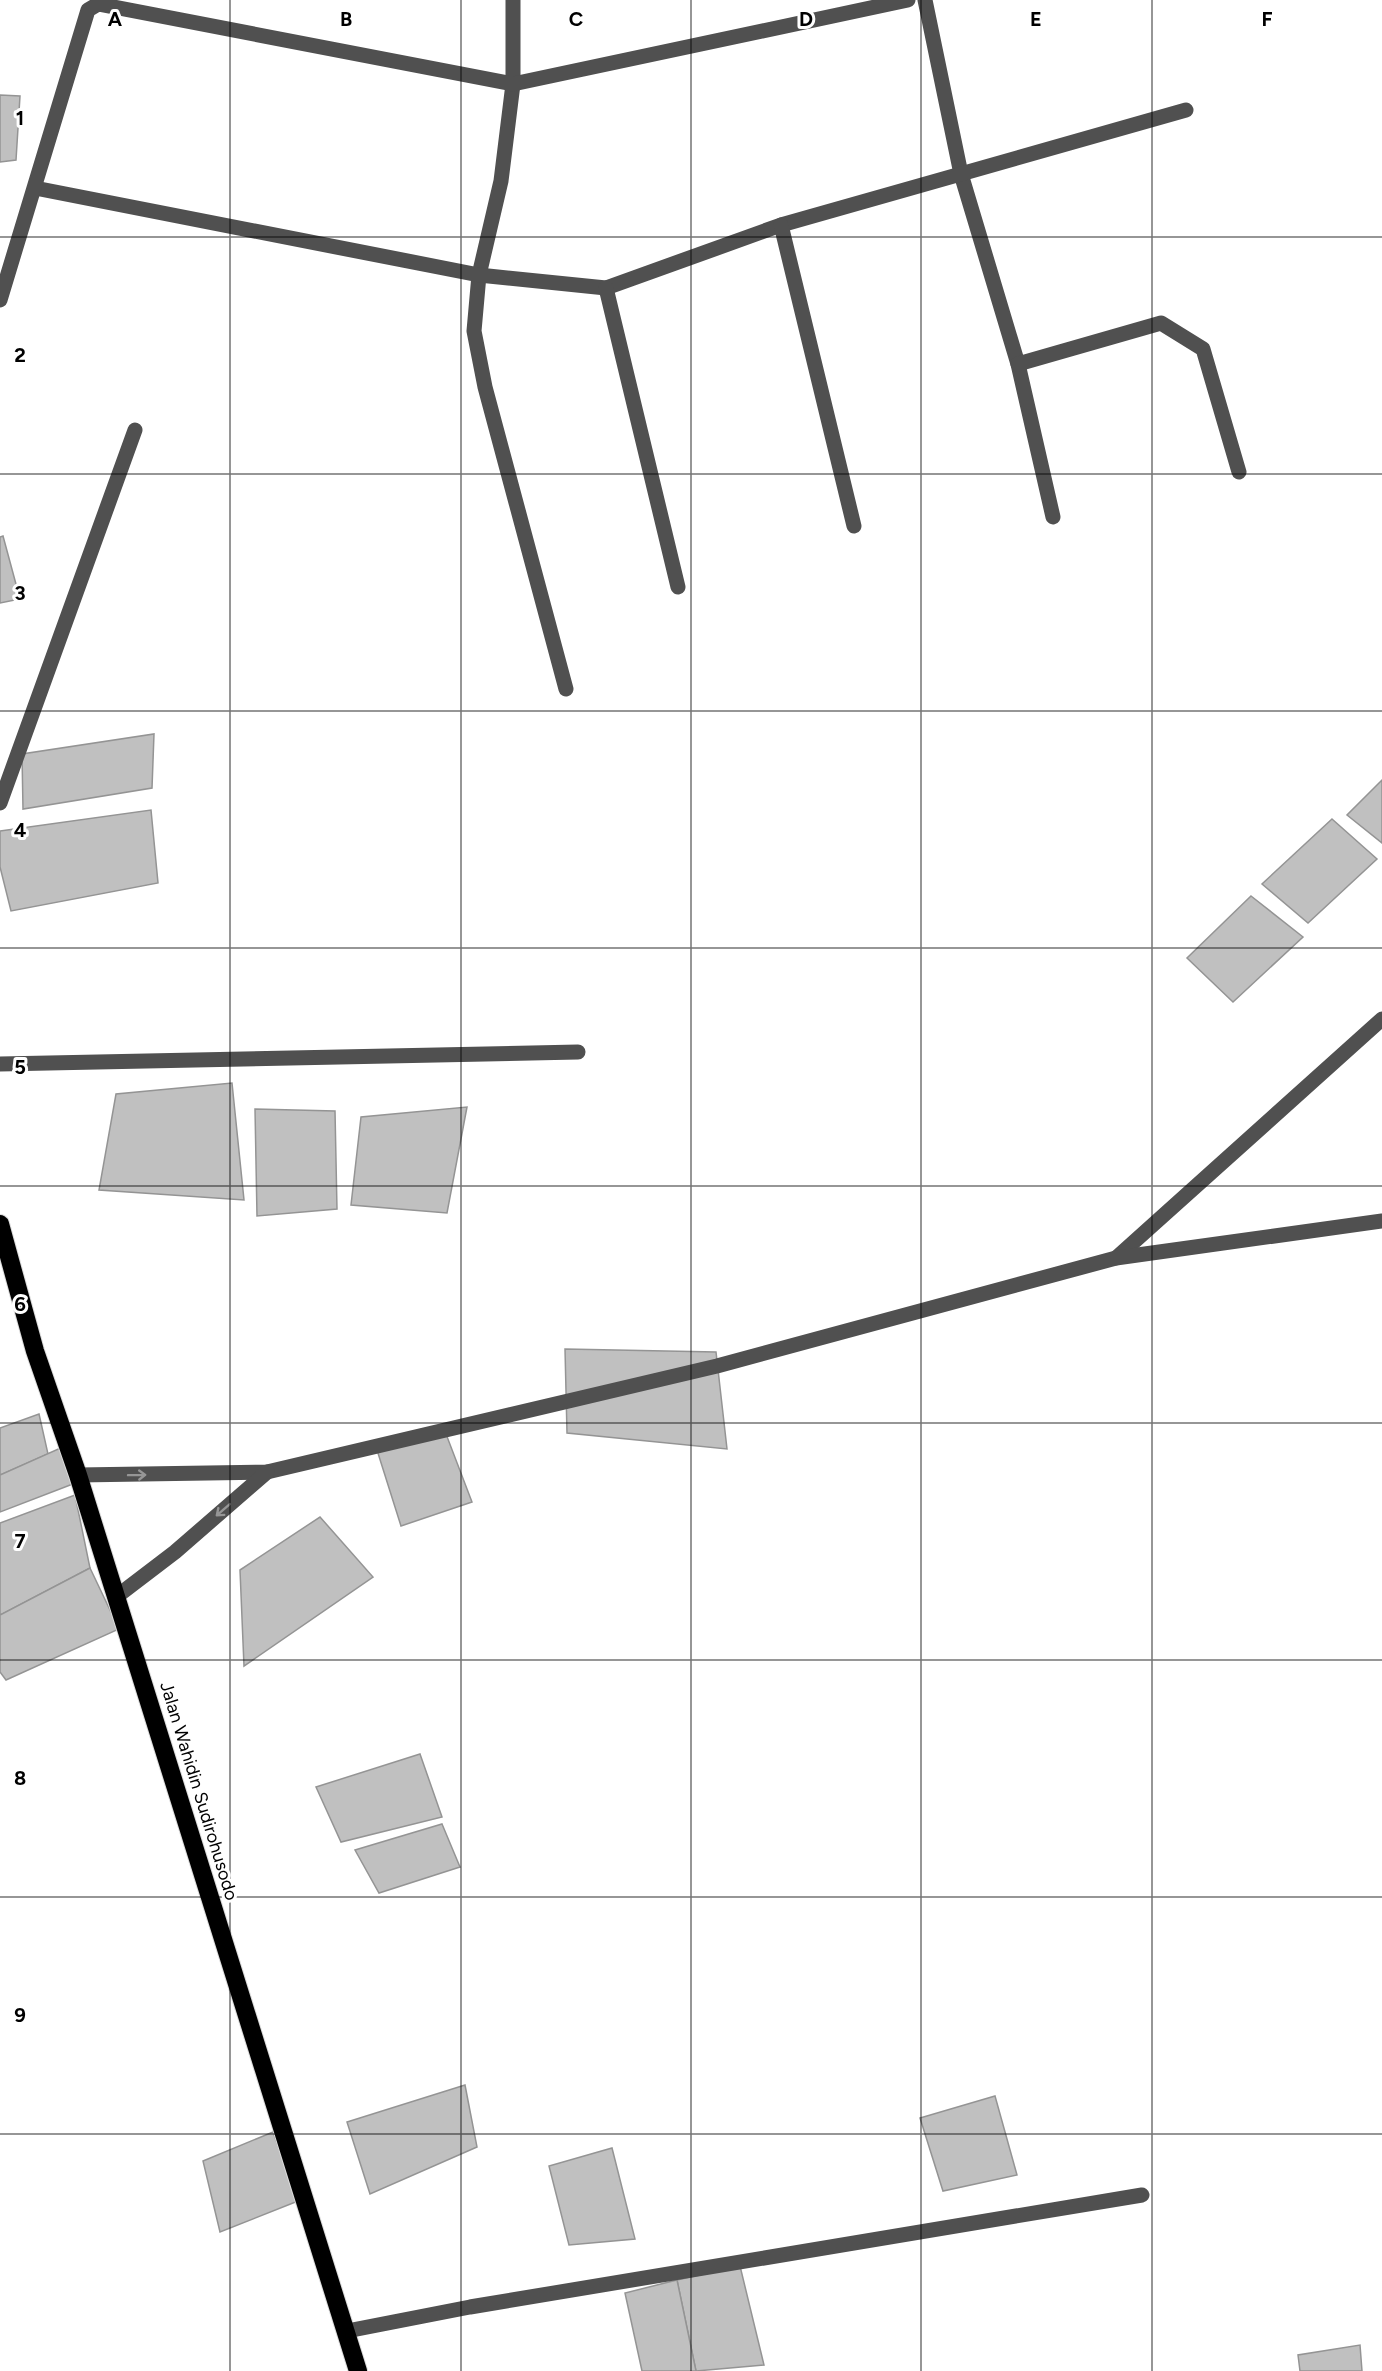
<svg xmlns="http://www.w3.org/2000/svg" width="1382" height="2371" font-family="Figtree,sans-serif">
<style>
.building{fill:#c0c0c0;stroke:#949494;stroke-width:1.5}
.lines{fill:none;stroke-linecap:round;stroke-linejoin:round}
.highway-casing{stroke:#dbdbdb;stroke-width:20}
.minor{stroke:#505050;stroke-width:15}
.highway{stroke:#000;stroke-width:18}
.oneway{stroke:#969696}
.grid{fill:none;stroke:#000;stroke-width:1.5;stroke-opacity:0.55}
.labels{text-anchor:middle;stroke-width:6;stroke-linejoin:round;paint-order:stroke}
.street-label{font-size:18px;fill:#000;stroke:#fff}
.grid-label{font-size:20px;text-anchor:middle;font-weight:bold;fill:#000;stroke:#fff;stroke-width:6;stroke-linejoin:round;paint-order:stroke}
</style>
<rect width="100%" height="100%" fill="#fff"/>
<g class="building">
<path d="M0,95l20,1 -4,64 -16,2z"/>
<path d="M3,536l17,63 -20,4v-66z"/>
<path d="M154,734l-2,54 -129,21 -1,-55z"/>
<path d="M1382,780v63l-35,-28z"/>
<path d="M151,810l7,73 -147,28 -11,-44v-36z"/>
<path d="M1332,819l45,40 -69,64 -46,-39z"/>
<path d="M1251,896l52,41 -70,65 -46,-44z"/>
<path d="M232,1083l12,117 -145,-10 17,-96z"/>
<path d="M467,1107l-20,106 -96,-8 10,-88z"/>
<path d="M255,1109l80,2 2,98 -80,7z"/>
<path d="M565,1349l151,3 11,97 -160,-16z"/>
<path d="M39,1414l9,40 -48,21v-47z"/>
<path d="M446,1434l26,68 -71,24 -24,-76z"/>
<path d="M65,1446l13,36 -78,30v-37z"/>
<path d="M75,1495l15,73 -90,47v-92z"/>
<path d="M320,1517l53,60 -129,89 -4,-96z"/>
<path d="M90,1568l29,61 -113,51 -6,-8v-57z"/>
<path d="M420,1754l22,63 -101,25 -25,-55z"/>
<path d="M442,1824l18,43 -81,26 -24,-43z"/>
<path d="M465,2085l12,62 -107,47 -23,-72z"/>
<path d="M995,2096l22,79 -74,16 -23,-73z"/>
<path d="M273,2132l25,69 -78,31 -17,-71z"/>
<path d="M612,2148l23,91 -66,6 -20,-79z"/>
<path d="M740,2266l24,99 -68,6 -19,-91z"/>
<path d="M677,2280l19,91h-54l-17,-78z"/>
<path d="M1360,2345l2,26h-62l-2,-16z"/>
</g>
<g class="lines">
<defs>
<path id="highway" d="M0,1224l35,127 43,124 280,896"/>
</defs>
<use href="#highway" class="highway-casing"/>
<g class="minor">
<path d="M513,0v84l-12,97 -22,94 -5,56 11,56 81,302"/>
<path d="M925,0l36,174 57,190 35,153"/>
<path d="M35,188l444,87 127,13 175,-63 405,-115"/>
<path d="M781,225l73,301"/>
<path d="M606,288l72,299"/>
<path d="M0,300l88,-290 10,-6 415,80 395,-84"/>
<path d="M1018,364l143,-41 42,26 36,123"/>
<path d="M0,803l135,-373"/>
<path d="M0,1064l578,-12"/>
<path d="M1116,1258l266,-239"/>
<path d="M78,1475l189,-3 450,-106 399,-108 266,-37"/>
<path d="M116,1597l59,-45 92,-80"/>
<path d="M347,2331l123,-24 672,-112"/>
</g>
<use href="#highway" class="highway"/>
</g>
<defs><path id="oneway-shaft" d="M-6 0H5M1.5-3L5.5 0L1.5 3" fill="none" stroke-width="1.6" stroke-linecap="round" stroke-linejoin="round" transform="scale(1.5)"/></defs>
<g class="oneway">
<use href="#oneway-shaft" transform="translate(137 1475) rotate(-1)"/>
<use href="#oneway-shaft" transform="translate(223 1510) rotate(139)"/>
</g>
<path class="grid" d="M230,0v2371M461,0v2371M691,0v2371M921,0v2371M1152,0v2371M0,237h1382M0,474h1382M0,711h1382M0,948h1382M0,1186h1382M0,1423h1382M0,1660h1382M0,1897h1382M0,2134h1382"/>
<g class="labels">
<g class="street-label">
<text transform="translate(199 1791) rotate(73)" y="6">Jalan Wahidin Sudirohusodo</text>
</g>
</g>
<g class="grid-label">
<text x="115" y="26">A</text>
<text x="346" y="26">B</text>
<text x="576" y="26">C</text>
<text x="806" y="26">D</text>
<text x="1036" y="26">E</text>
<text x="1267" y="26">F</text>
<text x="20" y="125">1</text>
<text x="20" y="362">2</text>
<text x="20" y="600">3</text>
<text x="20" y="837">4</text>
<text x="20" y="1074">5</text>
<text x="20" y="1311">6</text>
<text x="20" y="1548">7</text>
<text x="20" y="1785">8</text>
<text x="20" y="2022">9</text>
</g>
</svg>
